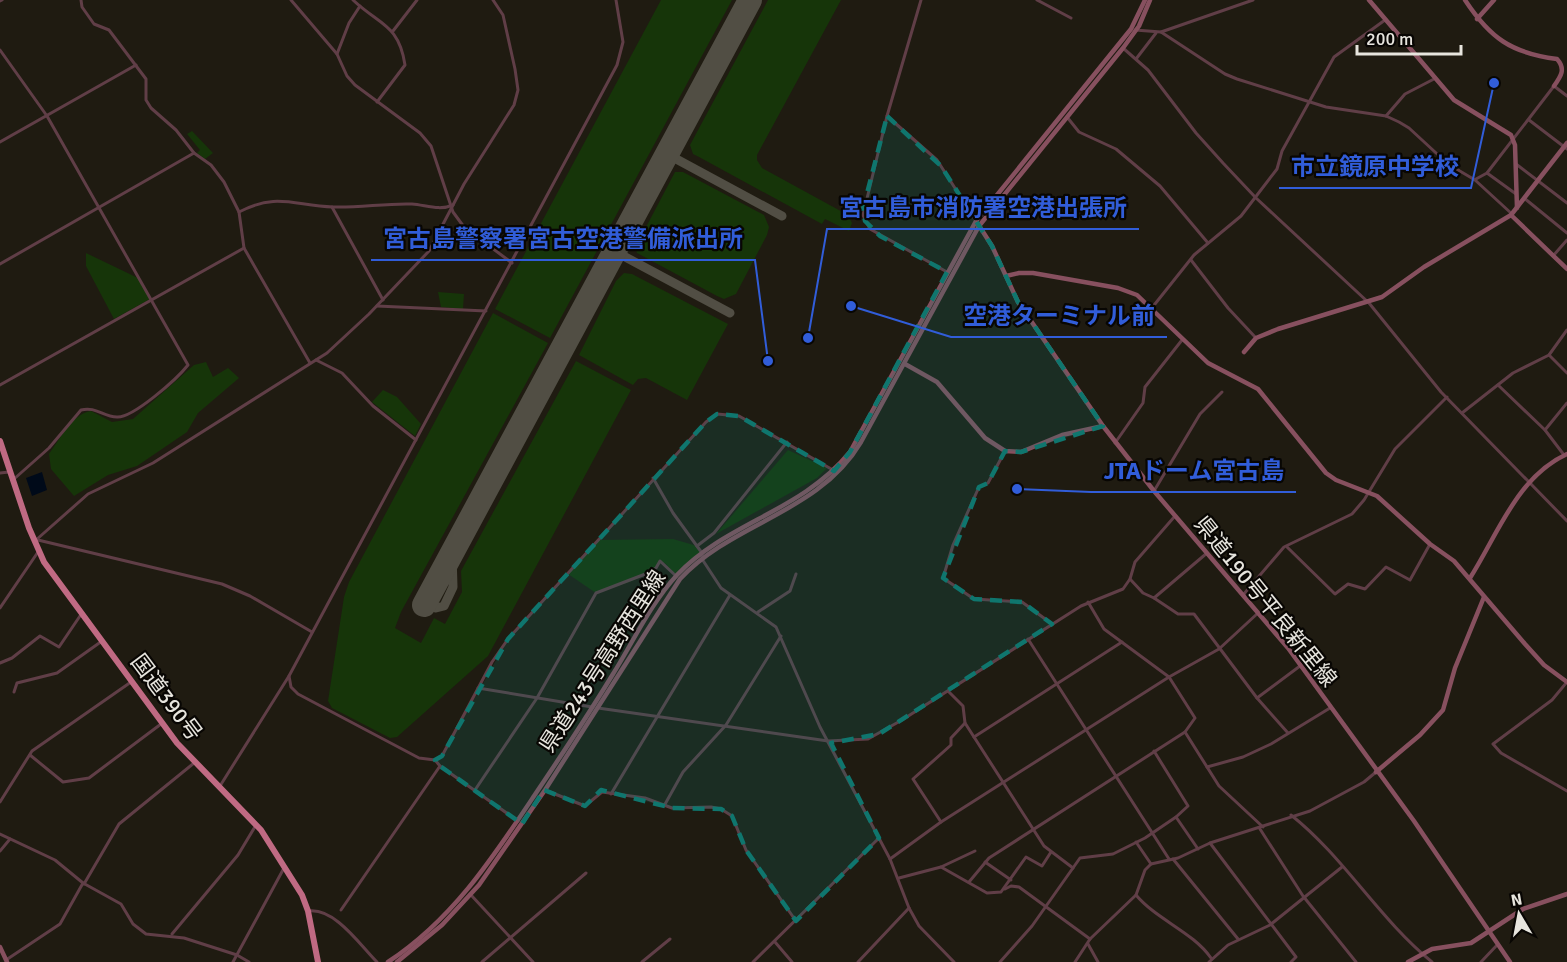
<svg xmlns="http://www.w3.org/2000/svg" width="1567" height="962" font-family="Signika,'Noto Sans JP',sans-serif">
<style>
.green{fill:#163509}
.water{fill:#000a19}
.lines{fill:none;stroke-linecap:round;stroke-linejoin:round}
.taxiway{stroke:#514e44;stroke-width:9}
.runway{stroke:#514e44;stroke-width:24}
.street{stroke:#603e47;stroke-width:3}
.secondary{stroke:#87505f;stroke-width:4.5}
.highway{stroke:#c06a83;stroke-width:6}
.marked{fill:#0f766e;fill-opacity:0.2;stroke:#0f766e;stroke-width:4.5;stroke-dasharray:12 8;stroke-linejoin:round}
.labels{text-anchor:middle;stroke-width:4.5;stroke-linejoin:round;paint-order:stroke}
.street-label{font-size:22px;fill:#e7e5de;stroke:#080603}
.leader{fill:none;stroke:#315dd9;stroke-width:2}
.callout-dot{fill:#315dd9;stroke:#080603;stroke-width:2}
.callout-label{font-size:24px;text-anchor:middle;font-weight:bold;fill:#315dd9;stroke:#080603;stroke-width:4.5;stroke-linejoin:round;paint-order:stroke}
</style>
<rect width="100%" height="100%" fill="#1f1b11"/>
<g class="green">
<path d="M661,0h71l-182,338 -55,-29z"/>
<path d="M768,0h73l-84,155v5l5,8 86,47 4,8 -3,8 -24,-12 -3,5 -123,-67 -6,-3 -3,-9z"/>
<path d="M192,131l21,22 -8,6 -8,-6 3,-3 -13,-16z"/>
<path d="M675,172h8l81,43 5,12 -2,8 -31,59 -12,5 -7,-3 -80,-43 -2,-5z"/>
<path d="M86,253l52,25 12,21 -36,20 -28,-53z"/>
<path d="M624,273l8,1 96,50 -41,76 -41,-22 -8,1 -5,6 -54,-30 37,-74z"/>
<path d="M438,292l26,2 -1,15 -22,-2z"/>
<path d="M493,313l55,30 -147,269 -6,16 26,15 13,-25 11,6 17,-32 -1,-21 115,-210 55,29 -143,266 -91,81 -7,1 -58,-30 -4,-7 16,-104 5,-15z"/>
<path d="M206,362l7,15 15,-9 11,10 -41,35 -11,19 -50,34 -29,9 -34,21 -23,-27 -2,-15c11,-15 23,-40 42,-43l21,11 21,-3 61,-54z"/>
<path d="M383,390l14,7 24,27 -6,12 -43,-34z"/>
<path d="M788,450l39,18 -10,10 -101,56z"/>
<path d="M673,539l24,7 5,7 -26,23 -10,-12 -6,-3c-10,18 -45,25 -64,32l-28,-19 30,-34z"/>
</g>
<path class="water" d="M42,472l5,18 -15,6 -6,-18z"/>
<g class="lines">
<g class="taxiway">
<path d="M667,154l115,62"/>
<path d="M616,252l114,61"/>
<path d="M429,597v8l7,3 8,-2 9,-19 -1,-33"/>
</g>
<path class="runway" d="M424,605l326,-605"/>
<g class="street">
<path d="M81,0l1,7 12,17 15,6 37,49v21l5,8 25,22 18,23 17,12 13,17 15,30 5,36 66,115"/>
<path d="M291,0l46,54 10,22 8,9 65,48 11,13 22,66 11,15 48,36"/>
<path d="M353,0c26,25 46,24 52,65l-28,37"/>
<path d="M921,0l-34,116 -24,99 7,14 77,43"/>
<path d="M1037,0l34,18"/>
<path d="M0,1l2,-1"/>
<path d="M1135,30l26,2 92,-32"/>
<path d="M393,31l24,-31"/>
<path d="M1161,32l64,42 12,5 89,28 60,9 13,6 10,6 39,36 27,16 37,34"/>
<path d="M1123,48l25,22 48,63 27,30 33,35 113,105 72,89 126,129"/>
<path d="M0,50l47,66 141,249c-11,14 -55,53 -71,52 -14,0 -21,-11 -36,-7l-32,38 -35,31"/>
<path d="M337,54l12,-31 11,-17"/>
<path d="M1136,59l20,-26"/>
<path d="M887,116l50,44 39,61"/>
<path d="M1386,116l19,-22 29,-15"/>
<path d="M1067,117l12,15 37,17 44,37 48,57"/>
<path d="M1529,120l38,29"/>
<path d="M0,142l136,-77"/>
<path d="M1516,164l51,39"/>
<path d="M1487,173l29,21"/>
<path d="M1476,179l11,-6 67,-87 13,10"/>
<path d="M1524,198l43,35"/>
<path d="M332,207l51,93"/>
<path d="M239,212c38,-20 56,-6 94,-5 26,1 53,-4 79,-3 14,1 27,7 41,1"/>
<path d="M1553,256l14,-16"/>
<path d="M1191,260l37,48 28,30"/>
<path d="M0,264l194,-111"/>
<path d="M377,306l109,5"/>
<path d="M1151,309l43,-54 47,-39 36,-47 5,-18 52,-94 51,-37"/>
<path d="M1549,355l18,18"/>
<path d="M316,360l26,13 31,33 43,34"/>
<path d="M0,385l244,-137"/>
<path d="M1498,385l47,45 19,25"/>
<path d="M1462,413l51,-40 36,-18 18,-25"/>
<path d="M1545,430l22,-27"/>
<path d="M1115,443l28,-40 2,-16 37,-47"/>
<path d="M1005,451l-17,32 -9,4 -26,58 -10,33 31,21 48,3 30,22"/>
<path d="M0,473l9,-1"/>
<path d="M653,478l20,35 29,40v6l19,29 55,39 44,100 70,132 19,49 10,18 35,36"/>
<path d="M1154,491l46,-77 22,-22"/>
<path d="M36,540l52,-46 65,-31 174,-110 42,-39 60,-63 35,-67 50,-79 4,-15 -3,-21 -12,-54 -10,-15"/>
<path d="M38,540l184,44 28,12 62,36"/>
<path d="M697,546l17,-13 73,-91"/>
<path d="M1287,547l48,47 13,-10 17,5 21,-22 24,13 20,-36"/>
<path d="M1130,579l13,14 11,5 53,-45"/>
<path d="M1243,595l41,-48 68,-33 12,-14 31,-51 52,-52"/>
<path d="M1154,598l24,16h16l63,84 31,35"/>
<path d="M0,608l38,-56"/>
<path d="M758,612l32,-21 6,-17"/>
<path d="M1028,639l141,220"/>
<path d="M0,663l12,-5 28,-22 19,11 23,-34"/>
<path d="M289,676l2,11 7,7 121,64 16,2 7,-4 50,-94 16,-23 198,-217 11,-8 22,2 94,54"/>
<path d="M1567,682l-15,18 -59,44 8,9 66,38"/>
<path d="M478,688l114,19"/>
<path d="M948,691l15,15 2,17 79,123 29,22"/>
<path d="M14,692l3,-9 40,-10 45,-32"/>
<path d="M1257,698l43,-32"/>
<path d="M598,708l230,33 40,-2 34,-19 179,-114 42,-17 7,-10 5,-17 40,-46"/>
<path d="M1185,732l34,54 44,41"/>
<path d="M974,737l148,-95"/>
<path d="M1154,751l34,55 -12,11"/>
<path d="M30,755l33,27 26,-4 72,-54"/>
<path d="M435,760l5,6 78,55"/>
<path d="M1207,767l36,-10 28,-13 59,-36"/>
<path d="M220,786l69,-110 328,-611 6,-23 -7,-42"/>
<path d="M475,790l62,-92 59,-105 52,-20 8,-5 4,-7 16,15"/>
<path d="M545,790l40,16 17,-14 43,6 27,10 39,-1 10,2 11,7 14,34 50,71"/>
<path d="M611,794l119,-199"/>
<path d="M0,802l32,-51 99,-69"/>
<path d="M664,806l19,-34 43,-47 55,-89"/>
<path d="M1291,815c53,42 88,104 141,147"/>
<path d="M941,822l-28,-43 38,-34v-7l14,-15"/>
<path d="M1260,829l43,67 53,66"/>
<path d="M0,834l55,26 28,23 38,21 12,20 13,10 38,4 53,17 12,7"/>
<path d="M1136,842l15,22"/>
<path d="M1210,843l86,114 -5,5"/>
<path d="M0,851l10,-12"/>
<path d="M890,859l51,-37 228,-145 50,-28 39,-36"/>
<path d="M1173,859l65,80"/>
<path d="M985,862l26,18"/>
<path d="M941,867l46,26 14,-1 25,-35 16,9 9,-14"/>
<path d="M899,878l42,-11 34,-16"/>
<path d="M969,882l20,-24 196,-126 10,-14 -26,-41 -65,-48 -16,-27"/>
<path d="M84,884l35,-60 75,-61"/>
<path d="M1005,889l6,-3 8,1 71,52"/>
<path d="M471,895l62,67"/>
<path d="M1136,895c21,25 57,37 75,63"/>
<path d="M341,910l99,-144"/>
<path d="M309,911c26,-3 51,34 68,51"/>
<path d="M172,934l66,-79 18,-30"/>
<path d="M775,942l17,20"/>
<path d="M1088,944l10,18"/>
<path d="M6,960l54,-36 23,-41"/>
<path d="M233,962l51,-94"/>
<path d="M482,962l104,-89"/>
<path d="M642,962l28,-23"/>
<path d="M753,962l126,-124"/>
<path d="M858,962l51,-54"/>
<path d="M1000,962l32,-36 48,-68 33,-4 32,-16 31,-21 22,32"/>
<path d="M1075,962l15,-23 46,-44 9,-25 6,-6 27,-6 32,-15 100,-32 54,-29 12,-10"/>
<path d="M1209,962l19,-17 42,-20 72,-58"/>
<path d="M1481,962l17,-18"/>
</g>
<g class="secondary">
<path d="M1369,0l85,100 57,35 4,10 2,63"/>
<path d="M1465,0c25,38 46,53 92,59 9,10 4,17 -3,27"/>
<path d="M1477,19l17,-19"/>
<path d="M1511,215l56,54"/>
<path d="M978,224l14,22 26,56 85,124 51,65 134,157 126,173 96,141"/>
<path d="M1006,276l13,-3h14l85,15 19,7 71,68 50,26 68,84 10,7 41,16 53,48 24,17 71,83 19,21 23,17"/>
<path d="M1244,352l12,-14 22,-9 104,-32 42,-30 87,-52 56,-72"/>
<path d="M905,364l32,18 48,56 20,13 16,1 41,-17 41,-9"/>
<path d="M1470,578c28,-44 47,-101 97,-124"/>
<path d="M1376,772l44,-37 23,-25 12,-42 29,-71"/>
<path d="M0,947l7,15"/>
<path d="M388,962c64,-42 104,-103 146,-166 27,-40 54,-81 79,-122 20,-32 38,-71 64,-99 50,-53 124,-63 173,-123l126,-231 155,-192 14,-29"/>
<path d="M397,962l45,-37 37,-40 66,-95 135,-211c54,-58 138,-65 181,-137l118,-216 144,-178 16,-22 11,-26"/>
<path d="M1408,962l24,-13 39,-6 52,-34 44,-15"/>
</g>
<path class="highway" d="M0,441l29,87 15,34 133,181 84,87 41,65 6,16 10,51"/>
</g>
<path class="marked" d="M887,116l54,50 51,80 26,56 85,124 -82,26 -16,-1 -17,32 -9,4 -36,91 31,21 48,3 30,22 -173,110 -48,9 48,95 -83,83 -50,-71 -14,-34 -11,-7 -49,-1 -71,-18 -16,16 -41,-16 -22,34 -82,-58 -5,-6 7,-4 66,-117 198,-217 11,-8 22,2 95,55 16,-19 97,-180 -67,-36 -15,-15 -2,-12z"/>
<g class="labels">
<g class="street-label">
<text transform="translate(1266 601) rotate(51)" y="8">県道190号平良新里線</text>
<text transform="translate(602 661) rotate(-57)" y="8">県道243号高野西里線</text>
<text transform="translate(167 697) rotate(53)" y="8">国道390号</text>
</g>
</g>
<path class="leader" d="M1494 83L1471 188H1279M808 338L827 229H1139M768 361L755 260H371M851 306L951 337H1167M1017 489L1091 492H1296"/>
<g class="callout-dot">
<circle cx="1494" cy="83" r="6"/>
<circle cx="808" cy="338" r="6"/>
<circle cx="768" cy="361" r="6"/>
<circle cx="851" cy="306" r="6"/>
<circle cx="1017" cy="489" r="6"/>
</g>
<g class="callout-label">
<text x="1375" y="175">市立鏡原中学校</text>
<text x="983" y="216">宮古島市消防署空港出張所</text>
<text x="563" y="247">宮古島警察署宮古空港警備派出所</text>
<text x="1059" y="324">空港ターミナル前</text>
<text x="1194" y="479">JTAドーム宮古島</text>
</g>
<g transform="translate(1519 914) rotate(350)" stroke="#080603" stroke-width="4.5" paint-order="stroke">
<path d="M0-4.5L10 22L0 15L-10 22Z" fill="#e7e5de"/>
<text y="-9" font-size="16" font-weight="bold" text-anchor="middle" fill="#e7e5de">N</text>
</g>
<path d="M1357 45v9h104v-9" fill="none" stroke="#e7e5de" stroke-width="3"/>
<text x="1366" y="45" font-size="18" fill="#e7e5de" stroke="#080603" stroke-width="4.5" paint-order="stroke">200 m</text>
</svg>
